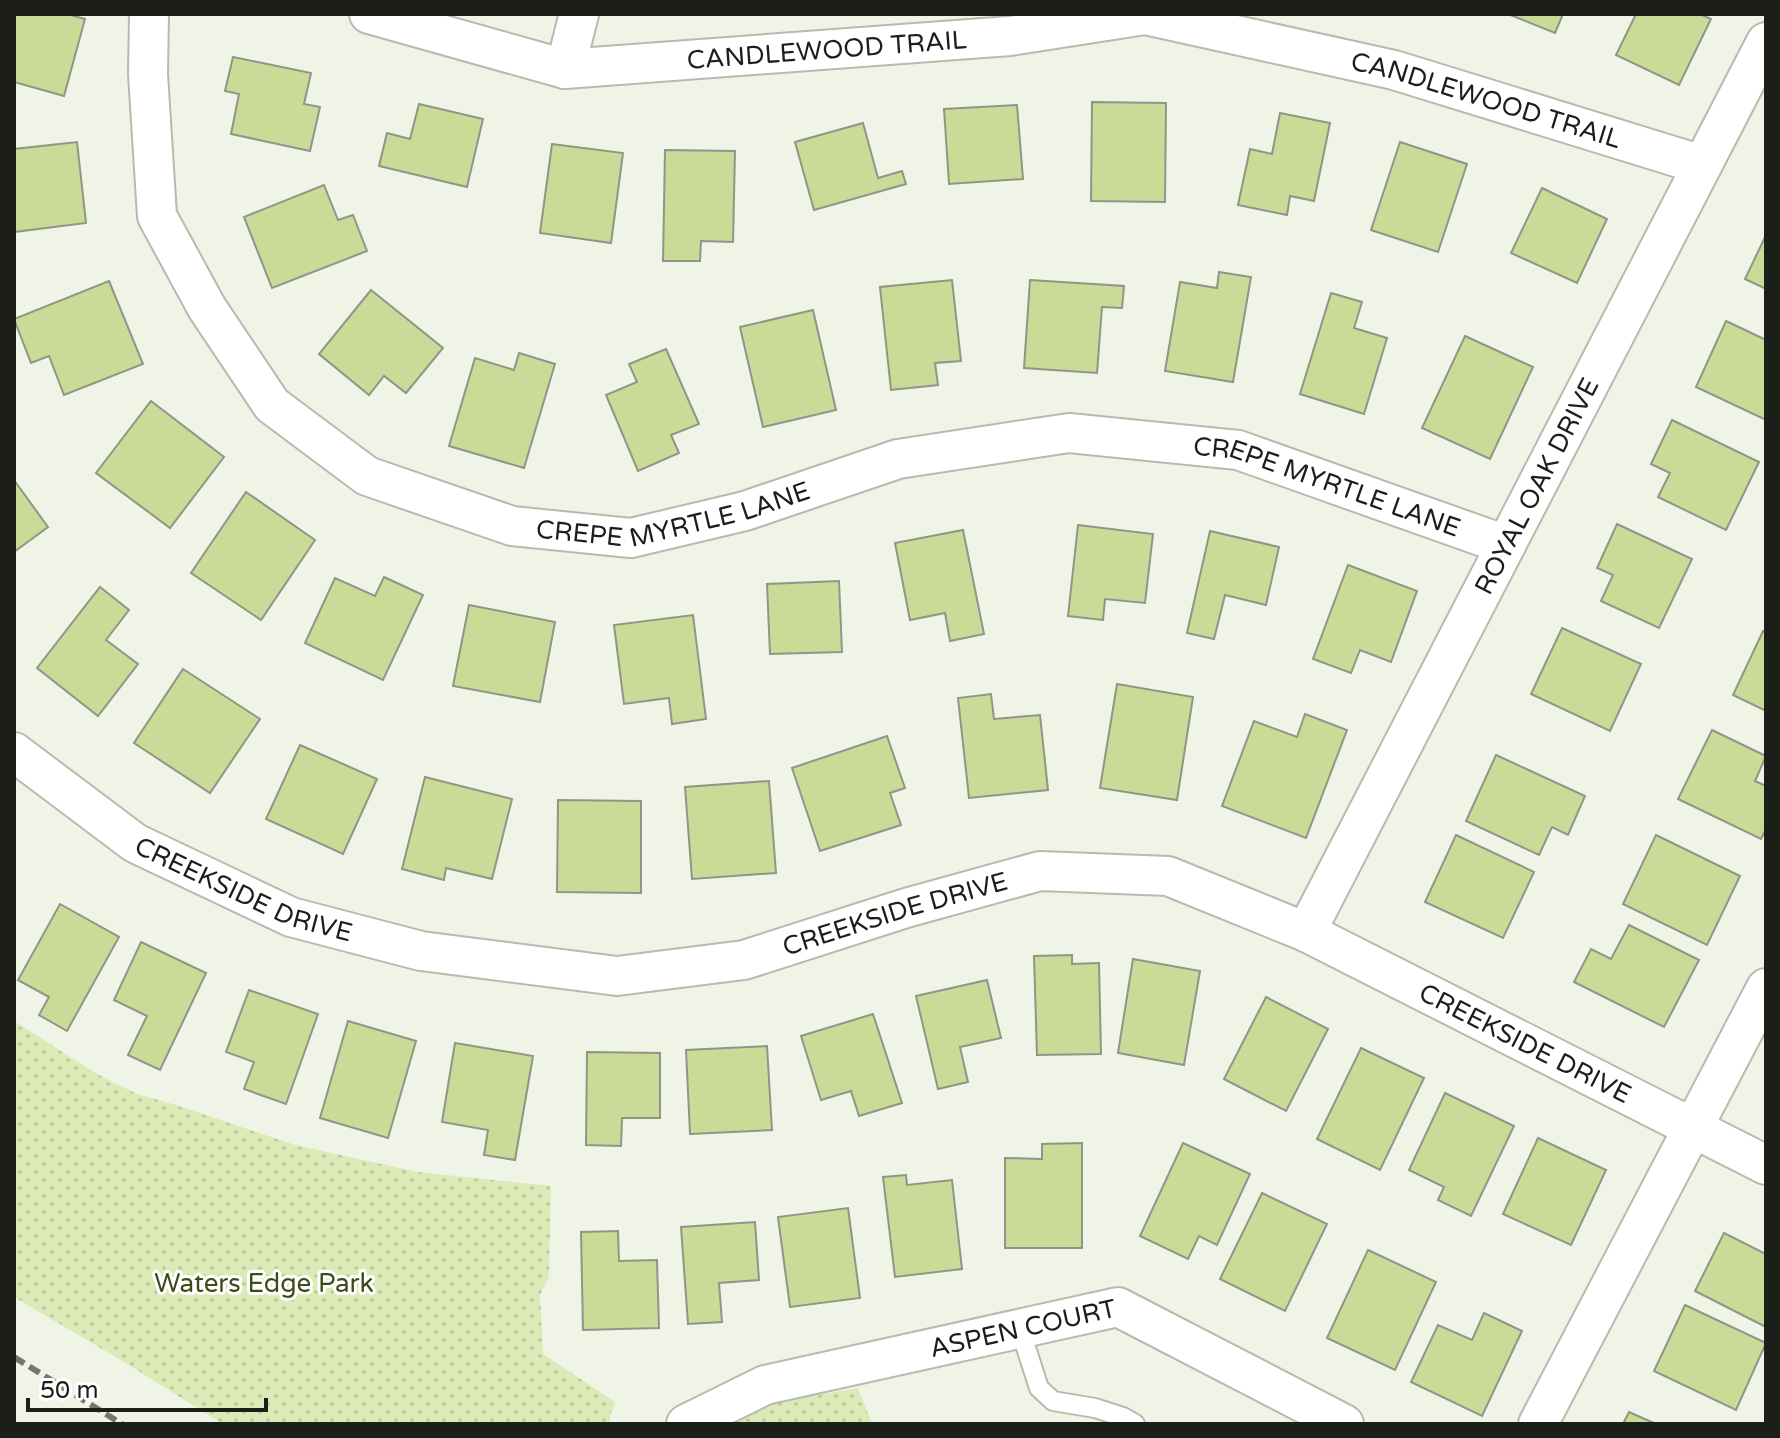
<svg xmlns="http://www.w3.org/2000/svg" width="1780" height="1438" font-family="'Varela Round',sans-serif">
<style>
.park{fill:url(#park-dots)}
.building{fill:#c9db97;stroke:#919588;stroke-width:2}
.lines{fill:none;stroke-linecap:round;stroke-linejoin:round}
.lane-casing{stroke:#b7bbad;stroke-width:22}
.street-casing{stroke:#b7bbad;stroke-width:42}
.lane{stroke:#fff;stroke-width:18}
.street{stroke:#fff;stroke-width:38}
.rail{stroke:#73766d;stroke-width:6;stroke-dasharray:12 6;stroke-linecap:butt}
.labels{text-anchor:middle;stroke-width:6;stroke-linejoin:round;paint-order:stroke}
.street-label{font-size:26px;fill:#1c1e19;stroke:#fff}
.park-label{font-size:26px;fill:#3f4a19;stroke:#fff}
</style>
<defs>
<pattern id="park-dots" width="8" height="8" patternUnits="userSpaceOnUse" patternTransform="scale(2)"><rect width="8" height="8" fill="#dbeab6"/><path d="M2 2h.1M6 6h.1" fill="none" stroke="#bbc89c" stroke-width="1.8" stroke-linecap="round"/></pattern>
</defs>
<rect width="100%" height="100%" fill="#f0f4e6"/>
<g class="park">
<path d="M14,1021l83,53 40,20 39,11 119,40 123,27 133,14 -2,91 -9,18 3,59 72,48 -5,14v8h-387l-99,-62 -110,-65z"/>
<path d="M858,1388l14,36h-146l31,-19z"/>
</g>
<g class="building">
<path d="M14,14h53l18,5 -21,77 -50,-14z"/>
<path d="M1508,14h55l-8,19z"/>
<path d="M1636,14h64l11,5 -32,66 -63,-30z"/>
<path d="M233,57l78,16 -7,31 16,3 -10,44 -79,-17 8,-40 -14,-3z"/>
<path d="M1092,102l74,1 -1,99 -74,-1z"/>
<path d="M419,104l64,15 -16,68 -88,-21 8,-33 23,6z"/>
<path d="M1017,105l6,74 -74,5 -5,-75z"/>
<path d="M1280,113l50,10 -16,78 -24,-5 -3,19 -49,-10 12,-56 22,5z"/>
<path d="M863,123l15,55 24,-7 4,13 -92,26 -19,-68z"/>
<path d="M77,142l9,81 -72,9v-83z"/>
<path d="M1400,142l67,22 -29,88 -67,-22z"/>
<path d="M552,144l71,9 -12,90 -71,-10z"/>
<path d="M665,150l70,1 -2,91 -32,-1 -1,20h-37z"/>
<path d="M324,185l14,35 15,-5 14,36 -95,37 -28,-71z"/>
<path d="M1542,188l65,31 -30,64 -66,-30z"/>
<path d="M1766,235v54l-21,-10z"/>
<path d="M1219,272l32,5 -18,105 -68,-11 15,-89 37,6z"/>
<path d="M952,280l9,81 -26,2 3,22 -47,5 -11,-103z"/>
<path d="M1030,280l94,6 -2,22 -20,-1 -5,66 -73,-5z"/>
<path d="M109,281l34,83 -79,31 -15,-39 -18,7 -17,-44z"/>
<path d="M371,290l72,58 -37,45 -22,-17 -15,19 -50,-41z"/>
<path d="M1331,293l31,9 -8,26 33,10 -23,76 -64,-20z"/>
<path d="M813,310l23,100 -73,17 -23,-100z"/>
<path d="M1726,321l40,19v80l-70,-33z"/>
<path d="M1465,336l68,31 -43,92 -68,-31z"/>
<path d="M666,349l33,75 -28,11 8,18 -41,18 -32,-76 31,-13 -8,-18z"/>
<path d="M519,353l36,11 -31,104 -75,-22 26,-88 39,12z"/>
<path d="M151,401l73,56 -54,71 -74,-55z"/>
<path d="M1672,420l87,42 -33,68 -68,-33 12,-24 -19,-9z"/>
<path d="M14,480l34,47 -34,25z"/>
<path d="M246,492l69,48 -54,80 -70,-47z"/>
<path d="M1617,524l75,35 -33,69 -58,-27 12,-26 -16,-7z"/>
<path d="M1078,525l75,9 -8,69 -40,-4 -2,21 -35,-4z"/>
<path d="M963,530l21,104 -34,7 -5,-28 -35,7 -15,-77z"/>
<path d="M1210,531l69,16 -13,58 -41,-10 -11,44 -27,-6z"/>
<path d="M1348,565l69,26 -26,71 -31,-12 -9,23 -38,-14z"/>
<path d="M384,577l39,18 -40,85 -78,-37 30,-65 40,18z"/>
<path d="M839,581l3,71 -72,2 -3,-70z"/>
<path d="M100,587l29,23 -23,30 32,24 -40,52 -61,-48z"/>
<path d="M469,605l86,17 -15,80 -87,-16z"/>
<path d="M693,615l13,104 -34,5 -3,-26 -45,6 -10,-79z"/>
<path d="M1562,628l79,36 -31,67 -79,-37z"/>
<path d="M1763,631l3,1v79l-33,-16z"/>
<path d="M183,669l77,50 -50,74 -76,-50z"/>
<path d="M1117,684l76,13 -16,103 -77,-12z"/>
<path d="M991,694l3,25 46,-4 8,75 -79,8 -11,-100z"/>
<path d="M1305,714l42,16 -41,108 -84,-32 32,-85 43,16z"/>
<path d="M1712,730l54,26 -11,25 11,5v43l-5,10 -83,-40z"/>
<path d="M887,736l18,52 -15,5 11,32 -81,26 -28,-83z"/>
<path d="M300,745l77,34 -34,75 -77,-35z"/>
<path d="M1496,755l89,41 -17,39 -16,-8 -13,28 -73,-34z"/>
<path d="M425,777l87,22 -20,80 -46,-11 -2,12 -42,-11z"/>
<path d="M769,781l7,92 -84,6 -7,-92z"/>
<path d="M558,800l83,1v92l-84,-1z"/>
<path d="M1456,835l78,37 -31,66 -78,-36z"/>
<path d="M1656,835l84,41 -33,69 -84,-41z"/>
<path d="M60,904l59,33 -52,94 -28,-16 10,-18 -31,-17z"/>
<path d="M1629,925l70,35 -35,67 -90,-45 17,-33 20,10z"/>
<path d="M141,942l65,31 -46,97 -32,-15 19,-39 -33,-16z"/>
<path d="M1072,955v9l27,-1 2,91 -64,1 -3,-99z"/>
<path d="M1133,959l67,12 -16,94 -66,-12z"/>
<path d="M987,980l14,58 -41,9 8,35 -30,7 -22,-93z"/>
<path d="M249,990l69,24 -32,90 -42,-15 10,-27 -28,-10z"/>
<path d="M1266,997l62,32 -42,82 -62,-32z"/>
<path d="M873,1014l29,89 -43,13 -8,-25 -30,9 -20,-64z"/>
<path d="M348,1021l68,20 -28,97 -68,-20z"/>
<path d="M455,1043l78,13 -18,104 -31,-5 4,-25 -46,-8z"/>
<path d="M767,1046l5,84 -82,4 -4,-84z"/>
<path d="M1361,1048l63,30 -44,92 -63,-31z"/>
<path d="M587,1052l73,1v65h-38l-1,28 -35,-1z"/>
<path d="M1445,1093l69,33 -43,90 -33,-16 6,-13 -35,-17z"/>
<path d="M1538,1138l68,32 -35,75 -68,-31z"/>
<path d="M1082,1143v105h-77v-90l37,1v-15z"/>
<path d="M1183,1143l67,31 -33,71 -18,-9 -11,23 -48,-23z"/>
<path d="M906,1175l1,10 45,-5 10,89 -67,8 -12,-100z"/>
<path d="M1262,1193l65,31 -42,87 -65,-32z"/>
<path d="M848,1208l12,90 -70,9 -12,-90z"/>
<path d="M755,1222l4,58 -40,3 3,39 -34,2 -7,-97z"/>
<path d="M618,1231l1,30 38,-1 2,68 -76,2 -2,-98z"/>
<path d="M1724,1233l42,21v73l-71,-36z"/>
<path d="M1368,1250l68,32 -41,88 -68,-32z"/>
<path d="M1685,1305l81,38 -30,67 -82,-39z"/>
<path d="M1484,1313l38,18 -40,85 -71,-34 27,-57 34,15z"/>
<path d="M1629,1412l27,12h-33z"/>
</g>
<g class="lines">
<defs>
<path id="lane" d="M1020,1329l19,59 14,13 42,7 28,9 12,7"/>
<g id="street">
<path id="s1" d="M149,14l-1,60 9,142 50,92 65,97 95,71 145,50 119,12 114,-27 153,-52 171,-26 169,17 268,95"/>
<path id="s2" d="M369,14l196,55 445,-33 135,-21 249,55 308,95"/>
<path d="M565,69l14,-55"/>
<path id="s3" d="M14,752l121,91 156,74 130,34 196,25 127,-16 162,-52 134,-37 128,5 138,56 460,233"/>
<path id="s4" d="M1306,932l460,-890"/>
<path id="s5" d="M686,1424l79,-39 353,-78 226,117"/>
<path d="M1538,1424l228,-436"/>
</g>
</defs>
<use href="#lane" class="lane-casing"/>
<use href="#street" class="street-casing"/>
<use href="#lane" class="lane"/>
<use href="#street" class="street"/>
<path class="rail" d="M14,1357l108,67"/>
</g>
<g class="labels">
<g class="street-label">
<text dy="9" stroke="none"><textPath href="#s2" startOffset="466">CANDLEWOOD TRAIL</textPath></text>
<text dy="9" stroke="none"><textPath href="#s2" startOffset="1138">CANDLEWOOD TRAIL</textPath></text>
<text dy="9" stroke="none"><textPath href="#s4" startOffset="502">ROYAL OAK DRIVE</textPath></text>
<text dy="9" stroke="none"><textPath href="#s1" startOffset="1532">CREPE MYRTLE LANE</textPath></text>
<text dy="9" stroke="none"><textPath href="#s1" startOffset="860">CREPE MYRTLE LANE</textPath></text>
<text dy="9" stroke="none"><textPath href="#s3" startOffset="270">CREEKSIDE DRIVE</textPath></text>
<text dy="9" stroke="none"><textPath href="#s3" startOffset="942">CREEKSIDE DRIVE</textPath></text>
<text dy="9" stroke="none"><textPath href="#s3" startOffset="1616">CREEKSIDE DRIVE</textPath></text>
<text dy="9" stroke="none"><textPath href="#s5" startOffset="352">ASPEN COURT</textPath></text>
</g>
<g class="park-label">
<text x="264" y="1292">Waters Edge Park</text>
</g>
</g>
<rect width="1780" height="1438" fill="none" stroke="#1c1e19" stroke-width="32"/>
<path d="M28 1398v12h238v-12" fill="none" stroke="#1c1e19" stroke-width="4"/>
<text x="40" y="1398" font-size="24" fill="#1c1e19" stroke="#ffffff" stroke-width="6" paint-order="stroke">50 m</text>
</svg>
